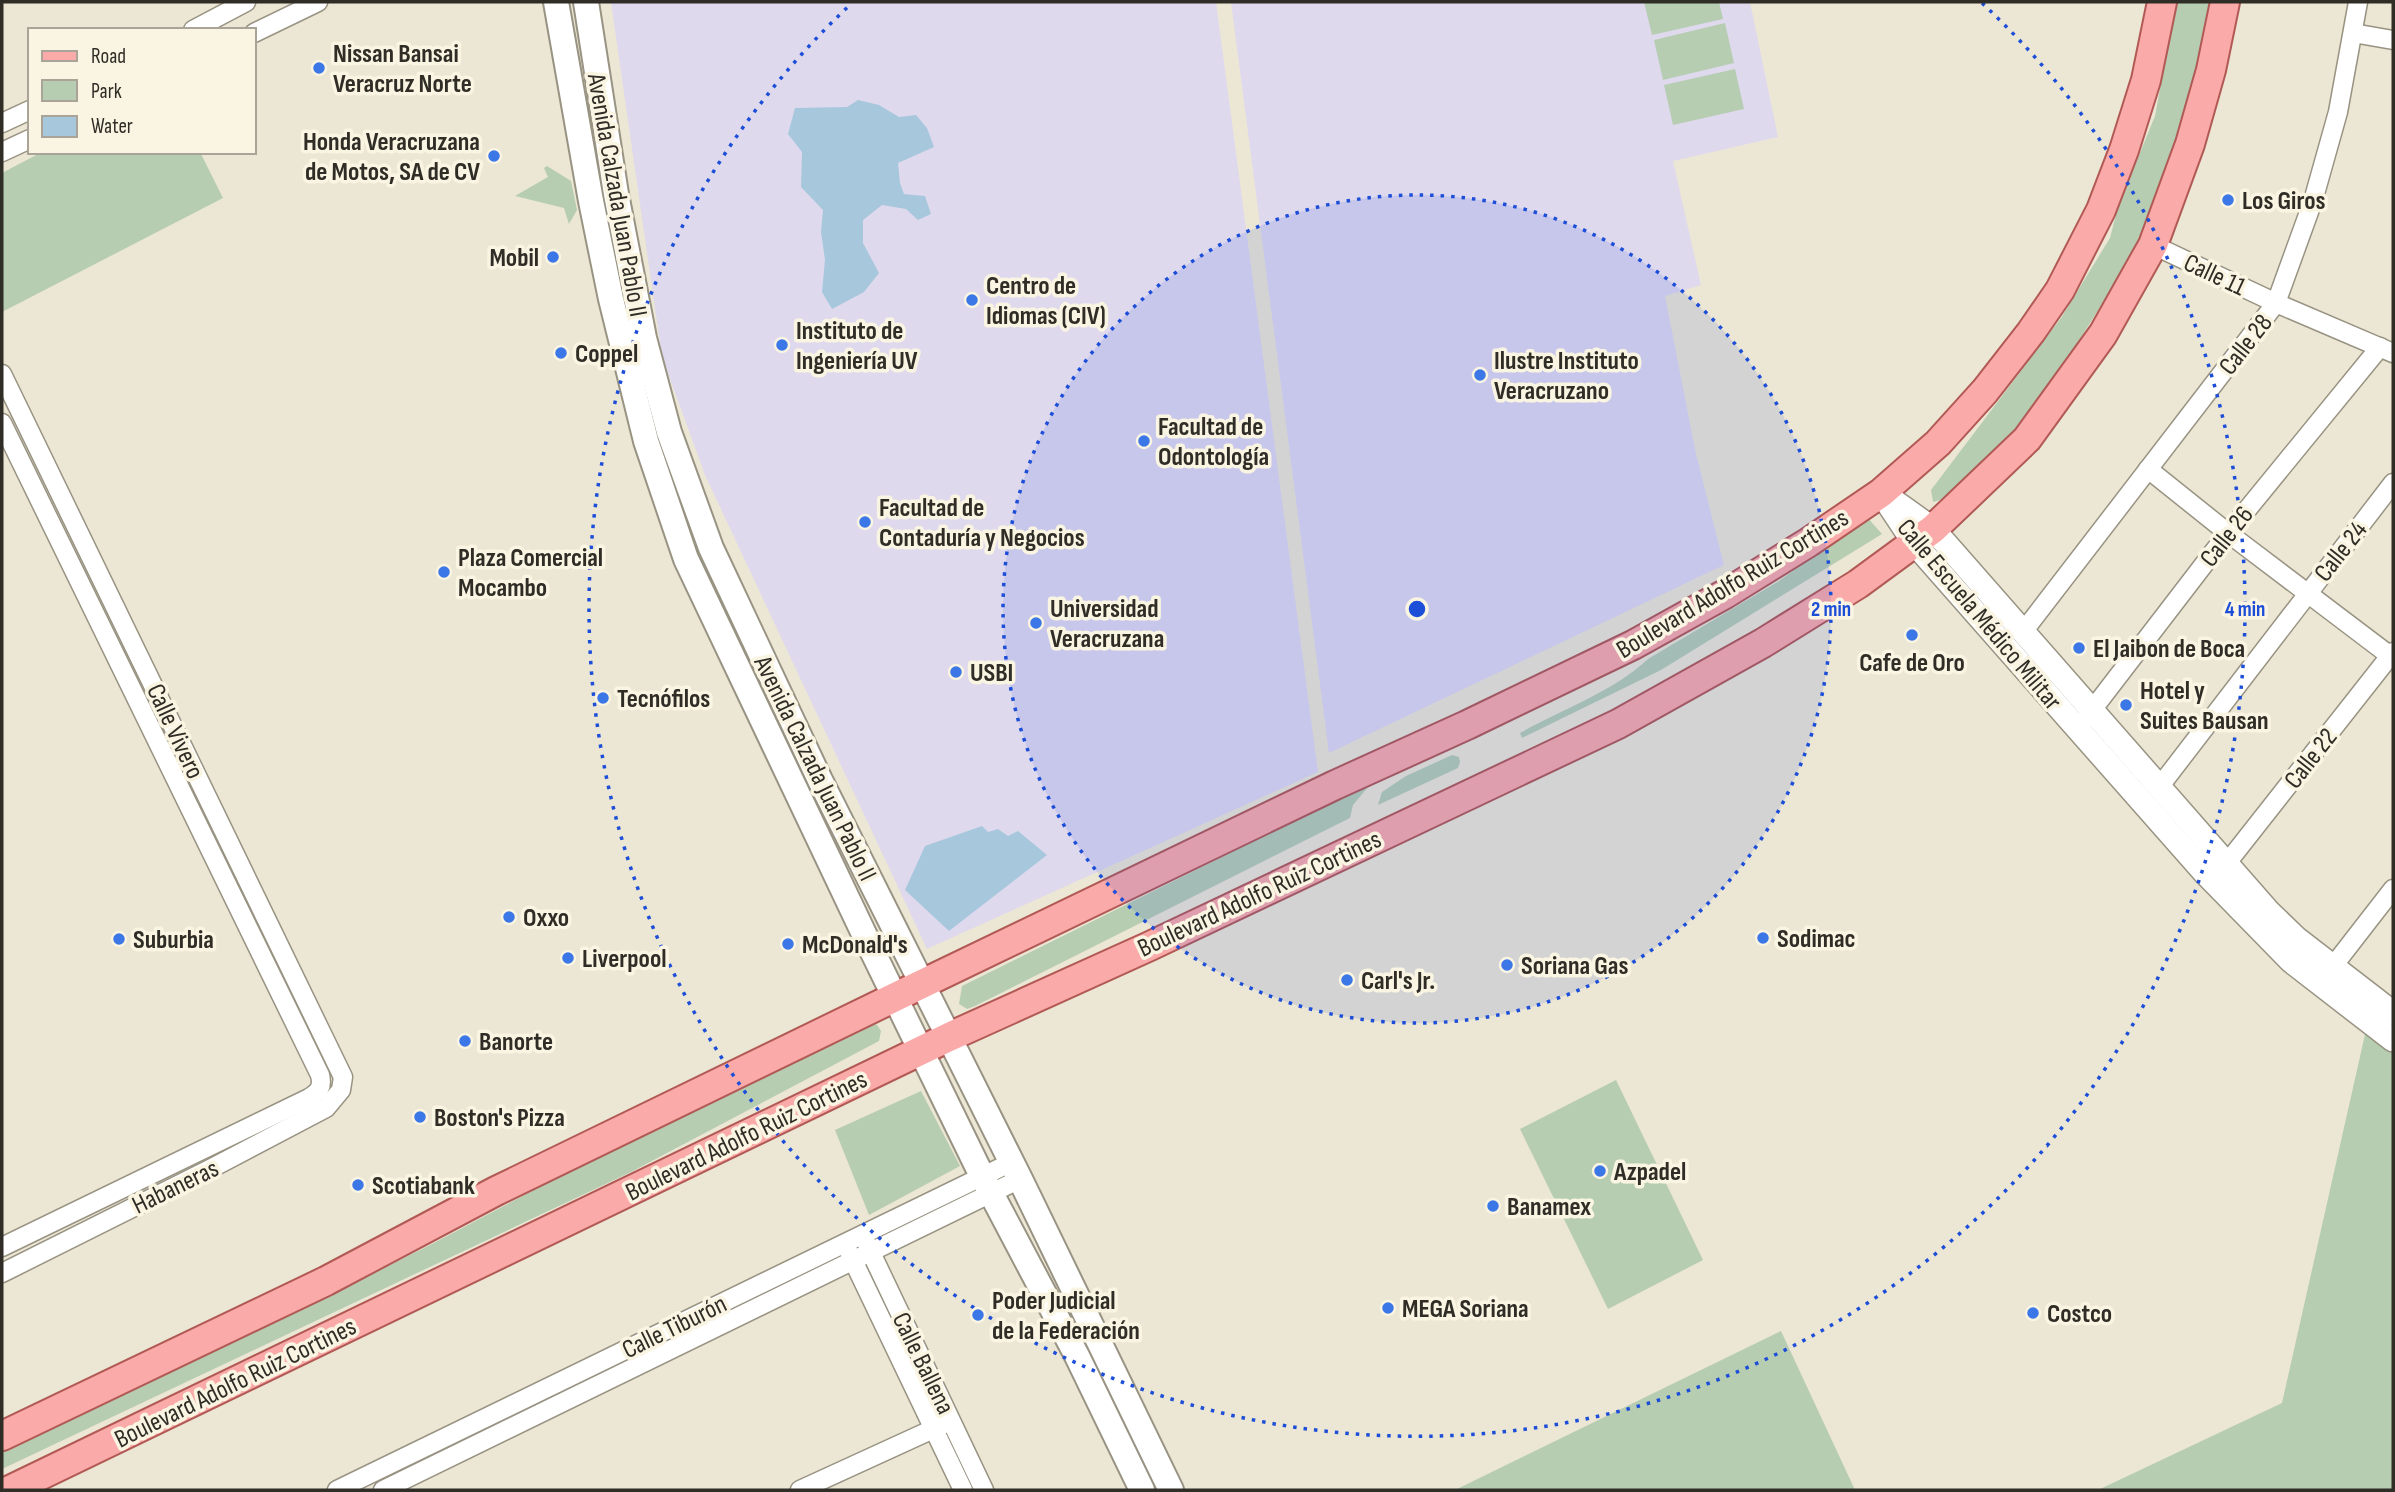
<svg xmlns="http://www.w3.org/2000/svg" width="2395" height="1492" font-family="'Sofia Sans Condensed',sans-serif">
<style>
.education{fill:#dfd9ee}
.green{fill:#b6cdb2}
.water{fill:#a7c7dc}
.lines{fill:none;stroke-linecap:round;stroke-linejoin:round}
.minor-casing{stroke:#989382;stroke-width:21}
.tertiary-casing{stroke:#989382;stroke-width:26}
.secondary-casing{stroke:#989382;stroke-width:28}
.primary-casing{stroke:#b15a55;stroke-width:32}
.minor{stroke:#fff;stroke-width:18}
.tertiary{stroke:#fff;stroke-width:23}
.secondary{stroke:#fff;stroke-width:24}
.primary{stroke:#faaaa9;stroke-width:28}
.ring{fill:none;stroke:#1d4ed8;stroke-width:3.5;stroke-dasharray:3.5 7}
.poi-dot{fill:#3b77e6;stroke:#faf4e2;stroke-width:2.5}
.labels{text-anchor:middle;stroke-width:7;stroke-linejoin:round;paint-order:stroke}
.poi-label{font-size:26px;font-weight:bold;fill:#2f2d26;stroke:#faf4e2;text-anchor:start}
.street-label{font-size:26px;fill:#2f2d26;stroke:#faf4e2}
.centre{fill:#1d4ed8;stroke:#faf4e2;stroke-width:3.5}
.ring-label{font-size:21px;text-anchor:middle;font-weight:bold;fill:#1d4ed8;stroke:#faf4e2;stroke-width:7;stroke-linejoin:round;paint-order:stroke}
</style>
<rect width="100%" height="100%" fill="#ece6d4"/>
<g class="education">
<path d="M611,2h605l102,770 -391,177 -222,-474 -43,-118z"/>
<path d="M1231,2h519l28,135 -105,24 28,124 -36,11 31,158 28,111 -395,188z"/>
</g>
<g class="green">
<path d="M1644,2h75l4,17 -71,16z"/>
<path d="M2176,2h36l-9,46 -27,94 -15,48 -34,74 -69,110 -35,47 -43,47 -40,32 -7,2 -2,-12 130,-172 49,-80 8,-31 37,-91z"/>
<path d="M1725,23l9,40 -71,17 -9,-40z"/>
<path d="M1735,69l9,40 -71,16 -9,-40z"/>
<path d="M42,152h158l23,46 -221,114v-139z"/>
<path d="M547,166l24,15 6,29 -8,14 -5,-16 -49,-12 33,-19 -4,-9z"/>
<path d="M1867,517l15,17 -221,136 -139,68 -2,-5c42,-24 93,-41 128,-74l131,-78z"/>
<path d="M1452,755l7,2 1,5 -2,6 -80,37 4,-13 24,-16z"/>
<path d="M1368,787l-15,18 -3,13 -375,188 -8,3 -8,-5 3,-18 373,-185z"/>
<path d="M871,1022l6,3 4,6 -2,10 -248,131 -629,297v-18l15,-9 243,-112 174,-87 149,-79 121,-60 135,-62z"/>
<path d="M2366,1030l27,21v439h-295l184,-87z"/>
<path d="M1616,1080l87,180 -95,49 -88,-180z"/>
<path d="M921,1091l39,75 -91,49 -34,-85z"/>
<path d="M1781,1331l74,159h-400z"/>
</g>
<g class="water">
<path d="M858,100l21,5 20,12 17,-2 11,13 7,19 -36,16 2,20 4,11 21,2 6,18 -13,6 -12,-11 -24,-4 -19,15v23l16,30 -15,19 -32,17 -10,-17 3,-32 -4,-28 2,-22 -22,-23 1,-35 -14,-18 7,-26 52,-1z"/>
<path d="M982,826l6,6 10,-3 10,7 10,-5 29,24 -98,76 -44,-41 20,-44z"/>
</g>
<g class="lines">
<defs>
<g id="minor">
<path d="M193,30l53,-28"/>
<path d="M254,33l64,-31"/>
<path d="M2353,33l40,7"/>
<path d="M2,123l28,-13"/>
<path d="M2,152l28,-13"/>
<path d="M2153,245l123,58 117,50"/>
<path d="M2,374l341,703 -2,13 -15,18 -116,61 -208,104"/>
<path d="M2,423l318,652c3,12 -1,17 -11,23l-307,149"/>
<path d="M2148,469l80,64 165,125"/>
<path d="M2023,632l253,-329 37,-102 25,-89 20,-110"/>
<path d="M2086,718l142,-185 152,-186"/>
<path d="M2160,786l233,-303"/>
<path d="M2227,863l166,-211"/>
<path d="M2327,974l66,-85"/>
<path d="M867,1244l117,246"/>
<path d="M850,1254l113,236"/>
<path d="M337,1490l675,-328"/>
<path d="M383,1490l637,-311"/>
<path d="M800,1490l142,-65"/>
</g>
<g id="tertiary">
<path d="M1881,493l34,51 289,328 87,89 102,79"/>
<path d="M1894,501l39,28 336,383 27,26 97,75"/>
</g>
<g id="secondary">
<path d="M556,2l35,199 20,98 35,142 40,118 179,377 117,240 95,180 65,134"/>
<path d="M586,2l30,192 28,144 25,94 42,116 109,232 200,399 151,311"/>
</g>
<g id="primary">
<path d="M2,1436l324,-155 170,-90 426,-207 413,-199 132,-60 166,-80 92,-51 84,-52 72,-49 57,-50 47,-52 46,-59 29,-42 41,-80 23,-60 22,-70 16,-78"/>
<path d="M10,1490l939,-453 201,-91 468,-222 145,-81 95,-59 75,-55 94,-90 76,-105 50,-89 37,-101 21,-74 14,-68"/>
</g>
</defs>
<use href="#minor" class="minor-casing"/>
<use href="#tertiary" class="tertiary-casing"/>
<use href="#secondary" class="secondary-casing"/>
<use href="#primary" class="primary-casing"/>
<use href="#minor" class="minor"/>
<use href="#tertiary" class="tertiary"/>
<use href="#secondary" class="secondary"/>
<use href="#primary" class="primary"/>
</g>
<circle cx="1417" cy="609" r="414" fill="#1d4ed8" fill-opacity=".12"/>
<g class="ring">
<circle cx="1417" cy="609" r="414"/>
<path d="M1982 3A828 828 0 1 1 852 3"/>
</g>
<g class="poi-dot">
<circle cx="319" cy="68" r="7"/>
<circle cx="494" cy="156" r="7"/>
<circle cx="2228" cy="200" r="7"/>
<circle cx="553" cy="257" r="7"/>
<circle cx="972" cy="300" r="7"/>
<circle cx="782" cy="345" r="7"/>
<circle cx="561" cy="353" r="7"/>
<circle cx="1480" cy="375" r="7"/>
<circle cx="1144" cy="441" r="7"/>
<circle cx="865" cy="522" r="7"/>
<circle cx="444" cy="572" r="7"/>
<circle cx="1036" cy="623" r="7"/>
<circle cx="1912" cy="635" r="7"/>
<circle cx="2079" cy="648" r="7"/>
<circle cx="956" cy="672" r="7"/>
<circle cx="603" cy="698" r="7"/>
<circle cx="2126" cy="705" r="7"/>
<circle cx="509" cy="917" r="7"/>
<circle cx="1763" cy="938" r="7"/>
<circle cx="119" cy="939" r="7"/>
<circle cx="788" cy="944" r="7"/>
<circle cx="568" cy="958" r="7"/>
<circle cx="1507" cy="965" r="7"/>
<circle cx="1347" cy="980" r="7"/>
<circle cx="465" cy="1041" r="7"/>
<circle cx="420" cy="1117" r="7"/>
<circle cx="1600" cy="1171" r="7"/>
<circle cx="358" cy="1185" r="7"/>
<circle cx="1493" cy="1206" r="7"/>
<circle cx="1388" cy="1308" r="7"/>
<circle cx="2033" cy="1313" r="7"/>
<circle cx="978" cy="1315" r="7"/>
</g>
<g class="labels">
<g class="poi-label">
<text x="333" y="62">Nissan Bansai<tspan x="333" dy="30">Veracruz Norte</tspan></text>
<text x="480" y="150" text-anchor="end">Honda Veracruzana<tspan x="480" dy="30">de Motos, SA de CV</tspan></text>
<text x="2242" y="209">Los Giros</text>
<text x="539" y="266" text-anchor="end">Mobil</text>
<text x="986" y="294">Centro de<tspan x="986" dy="30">Idiomas (CIV)</tspan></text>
<text x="796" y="339">Instituto de<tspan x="796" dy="30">Ingeniería UV</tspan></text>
<text x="575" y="362">Coppel</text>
<text x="1494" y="369">Ilustre Instituto<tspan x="1494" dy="30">Veracruzano</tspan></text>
<text x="1158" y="435">Facultad de<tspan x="1158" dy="30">Odontología</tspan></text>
<text x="879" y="516">Facultad de<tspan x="879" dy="30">Contaduría y Negocios</tspan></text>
<text x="458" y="566">Plaza Comercial<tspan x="458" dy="30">Mocambo</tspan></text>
<text x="1050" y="617">Universidad<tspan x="1050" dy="30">Veracruzana</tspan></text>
<text x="2093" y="657">El Jaibon de Boca</text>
<text x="1912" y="671" text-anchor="middle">Cafe de Oro</text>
<text x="970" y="681">USBI</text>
<text x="2140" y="699">Hotel y<tspan x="2140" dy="30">Suites Bausan</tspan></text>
<text x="617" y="707">Tecnófilos</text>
<text x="523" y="926">Oxxo</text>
<text x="1777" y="947">Sodimac</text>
<text x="133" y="948">Suburbia</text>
<text x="802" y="953">McDonald's</text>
<text x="582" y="967">Liverpool</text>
<text x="1521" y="974">Soriana Gas</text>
<text x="1361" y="989">Carl's Jr.</text>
<text x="479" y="1050">Banorte</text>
<text x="434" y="1126">Boston's Pizza</text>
<text x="1614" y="1180">Azpadel</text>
<text x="372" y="1194">Scotiabank</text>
<text x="1507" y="1215">Banamex</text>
<text x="992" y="1309">Poder Judicial<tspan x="992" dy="30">de la Federación</tspan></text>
<text x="1402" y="1317">MEGA Soriana</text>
<text x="2047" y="1322">Costco</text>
</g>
<g class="street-label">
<text transform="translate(618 195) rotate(80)" y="9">Avenida Calzada Juan Pablo II</text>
<text transform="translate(2215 274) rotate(25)" y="9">Calle 11</text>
<text transform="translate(2245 344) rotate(-52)" y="9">Calle 28</text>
<text transform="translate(2226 536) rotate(-52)" y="9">Calle 26</text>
<text transform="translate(2340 551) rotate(-52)" y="9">Calle 24</text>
<text transform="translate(1732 583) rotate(-31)" y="9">Boulevard Adolfo Ruiz Cortines</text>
<text transform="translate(1980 614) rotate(50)" y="9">Calle Escuela Médico Militar</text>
<text transform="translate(176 731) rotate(65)" y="9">Calle Vivero</text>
<text transform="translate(2310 758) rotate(-52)" y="9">Calle 22</text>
<text transform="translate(816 768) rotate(64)" y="9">Avenida Calzada Juan Pablo II</text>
<text transform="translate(1259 893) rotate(-25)" y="9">Boulevard Adolfo Ruiz Cortines</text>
<text transform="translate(746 1135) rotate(-26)" y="9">Boulevard Adolfo Ruiz Cortines</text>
<text transform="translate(175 1186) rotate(-26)" y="9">Habaneras</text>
<text transform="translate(674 1326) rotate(-26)" y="9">Calle Tiburón</text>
<text transform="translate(924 1363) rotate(64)" y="9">Calle Ballena</text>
<text transform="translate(235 1382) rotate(-26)" y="9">Boulevard Adolfo Ruiz Cortines</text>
</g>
</g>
<circle cx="1417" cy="609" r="10" class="centre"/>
<g class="ring-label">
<text x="1831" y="616">2 min</text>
<text x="2245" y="616">4 min</text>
</g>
<rect width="2395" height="1492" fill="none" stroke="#2f2d26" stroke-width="7"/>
<rect x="28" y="28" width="228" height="126" fill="#faf4e2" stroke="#a9a497" stroke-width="2"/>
<rect x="42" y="51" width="35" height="10" fill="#faaaa9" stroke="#a9a497" stroke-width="2"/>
<text x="91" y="63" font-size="21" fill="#2f2d26">Road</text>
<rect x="42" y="80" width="35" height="21" fill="#b6cdb2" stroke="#a9a497" stroke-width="2"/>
<text x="91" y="98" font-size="21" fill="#2f2d26">Park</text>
<rect x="42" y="116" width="35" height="21" fill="#a7c7dc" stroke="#a9a497" stroke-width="2"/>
<text x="91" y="133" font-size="21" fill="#2f2d26">Water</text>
</svg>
